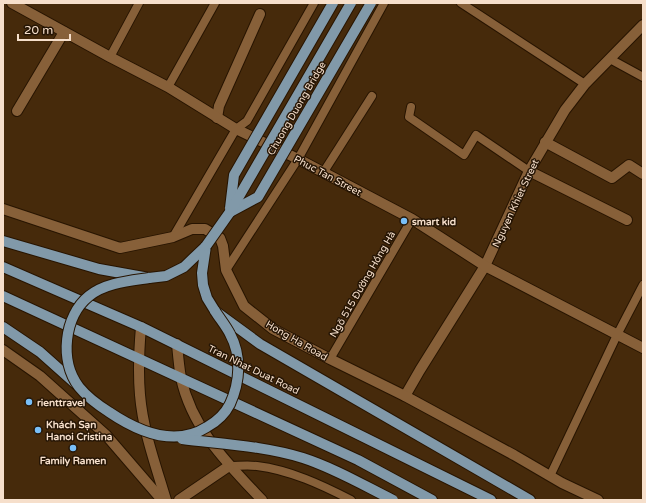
<svg xmlns="http://www.w3.org/2000/svg" width="646" height="503" font-family="'Varela Round',sans-serif">
<style>
.lines{fill:none;stroke-linecap:round;stroke-linejoin:round}
.lane-casing{stroke:#271401;stroke-width:10}
.street-casing{stroke:#271401;stroke-width:12}
.secondary-casing{stroke:#271401;stroke-width:12}
.primary-casing{stroke:#271401;stroke-width:12}
.lane{stroke:#876039;stroke-width:8}
.street{stroke:#876039;stroke-width:10}
.secondary{stroke:#876039;stroke-width:10}
.primary{stroke:#8199a9;stroke-width:10}
.primary-bridge-casing{stroke:#271401;stroke-width:12;stroke-linecap:butt}
.primary-bridge{stroke:#8199a9;stroke-width:10}
.poi-dot{fill:#79bff8;stroke:#251505;stroke-width:1.5}
.labels{text-anchor:middle;stroke-width:3;stroke-linejoin:round;paint-order:stroke}
.street-label{font-size:10px;fill:#f6dfcb;stroke:#251505}
.poi-label{font-size:10px;font-weight:bold;fill:#f6dfcb;stroke:#251505;text-anchor:start}
</style>
<rect width="100%" height="100%" fill="#462a0b"/>
<g class="lines">
<defs>
<g id="lane">
<path d="M461,3l124,81"/>
<path d="M110,57l29,-54"/>
<path d="M610,59l33,18"/>
<path d="M168,87l47,-84"/>
<path d="M411,107l-2,10 55,38 12,-20 53,36"/>
<path d="M323,173l49,-77"/>
<path d="M173,237l63,-108 11,-8 67,-118"/>
<path d="M226,270l72,-111 86,-156"/>
<path d="M330,359l82,-140"/>
<path d="M229,466c9,0 19,-1 28,0 33,4 65,19 94,34"/>
<path d="M550,476l67,-141 26,-50"/>
</g>
<g id="street">
<path d="M17,111l47,-79"/>
<path d="M217,118l2,-12 41,-92"/>
<path d="M545,142l67,36 17,-13 14,9"/>
<path d="M529,171l98,49"/>
<path d="M141,327c-2,23 -3,45 -1,68 3,36 16,71 26,105"/>
<path d="M177,344c1,11 2,23 4,34 11,51 47,86 81,122"/>
<path d="M3,350l37,26 66,59 56,65"/>
<path d="M405,396l15,-26 65,-104 44,-95 36,-61 20,-26 58,-59"/>
<path d="M179,500l50,-34"/>
</g>
<g id="secondary">
<path d="M12,3l98,54 58,30 68,42 62,30 114,60 73,47 158,82"/>
<path d="M3,209l117,39 53,-11 19,-8h13l15,9 3,8 3,24 18,36 29,23 57,30 75,37 109,59 48,28 36,17"/>
</g>
<g id="primary">
<path d="M3,241l96,28 50,9 17,-2 18,-9 22,-21"/>
<path d="M206,246l-4,27 1,12 4,13 8,13 45,33 270,156"/>
<path d="M3,267l138,60 350,173"/>
<path d="M3,296l355,164 74,40"/>
<path d="M3,327l37,25 37,33"/>
</g>
</defs>
<use href="#lane" class="lane-casing"/>
<use href="#street" class="street-casing"/>
<use href="#secondary" class="secondary-casing"/>
<use href="#primary" class="primary-casing"/>
<use href="#lane" class="lane"/>
<use href="#street" class="street"/>
<use href="#secondary" class="secondary"/>
<use href="#primary" class="primary"/>
<defs>
<g id="primary-bridge">
<path d="M230,208l4,-33 99,-172"/>
<path d="M230,212l28,-15 113,-194"/>
<path d="M206,246l24,-34 121,-209"/>
<path d="M149,278c-20,3 -44,5 -60,18 -25,20 -30,65 -10,91 8,10 19,18 30,25 28,19 65,36 98,15 9,-5 18,-13 23,-23 10,-22 12,-48 0,-70 -4,-8 -10,-15 -15,-23"/>
<path d="M182,439c40,5 82,7 121,19 31,10 60,27 90,42"/>
</g>
</defs>
<use href="#primary-bridge" class="primary-bridge-casing"/>
<use href="#primary-bridge" class="primary-bridge"/>
</g>
<g class="poi-dot">
<circle cx="404" cy="221" r="4"/>
<circle cx="29" cy="402" r="4"/>
<circle cx="38" cy="430" r="4"/>
<circle cx="73" cy="448" r="4"/>
</g>
<g class="labels">
<g class="street-label">
<text transform="translate(296 108) rotate(-60)" y="4">Chuong Duong Bridge</text>
<text transform="translate(328 175) rotate(28)" y="4">Phuc Tan Street</text>
<text transform="translate(515 203) rotate(-65)" y="4">Nguyen Khiet Street</text>
<text transform="translate(362 284) rotate(-60)" y="4">Ngõ 515 Đường Hồng Hà</text>
<text transform="translate(297 340) rotate(30)" y="4">Hong Ha Road</text>
<text transform="translate(254 369) rotate(26)" y="4">Tran Nhat Duat Road</text>
</g>
<g class="poi-label">
<text x="412" y="225">smart kid</text>
<text x="37" y="406">rienttravel</text>
<text x="46" y="428">Khách Sạn<tspan x="46" dy="12">Hanoi Cristina</tspan></text>
<text x="73" y="464" text-anchor="middle">Family Ramen</text>
</g>
</g>
<rect width="646" height="503" fill="none" stroke="#f6dfcb" stroke-width="8"/>
<path d="M18 34v6h52v-6" fill="none" stroke="#f6dfcb" stroke-width="2"/>
<text x="24" y="34" font-size="12" fill="#f6dfcb" stroke="#251505" stroke-width="3" paint-order="stroke">20 m</text>
</svg>
